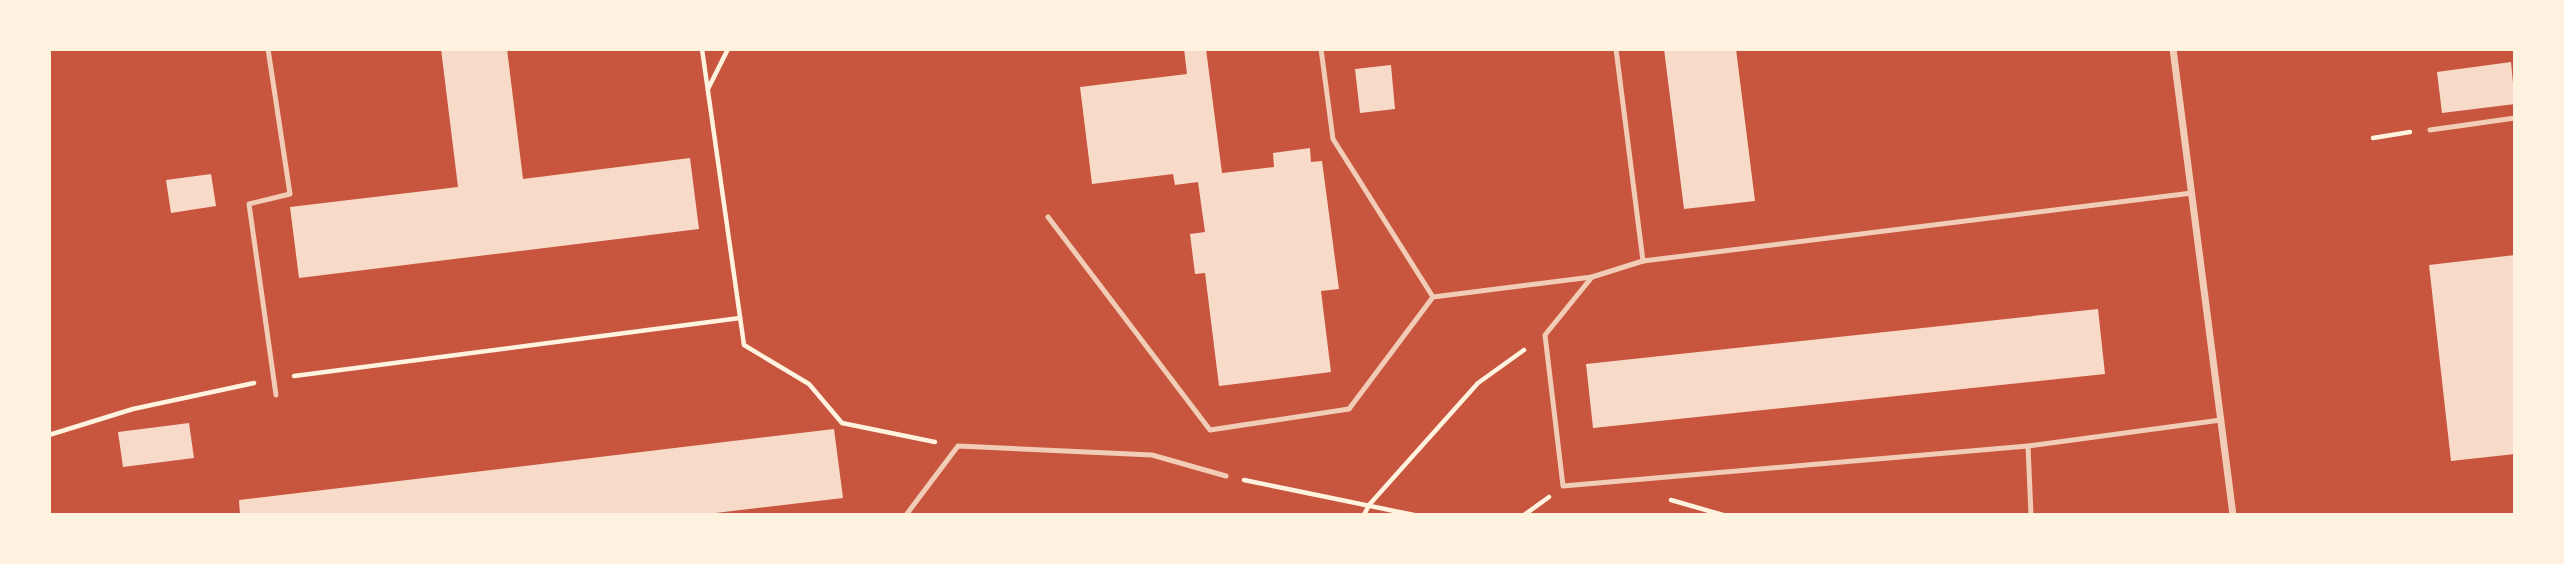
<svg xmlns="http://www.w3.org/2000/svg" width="2564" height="564" font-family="Georgia,serif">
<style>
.building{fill:#f7dbc8}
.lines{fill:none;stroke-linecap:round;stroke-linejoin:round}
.path{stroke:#fff3e0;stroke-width:4.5}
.service{stroke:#f1ccb7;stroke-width:5}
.minor{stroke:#f1ccb7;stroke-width:7}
</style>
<rect width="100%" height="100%" fill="#c8553d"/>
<g class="building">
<path d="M441,49h66l16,130 167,-21 9,71 -400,49 -9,-71 168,-20z"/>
<path d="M1184,49h22l16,124 52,-6 -1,-14 37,-5 1,14 11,-1 17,128 -18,2 10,81 -112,14 -14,-113 -10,1 -5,-40 15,-2 -7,-50 -23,3 -2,-11 -81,10 -12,-97 107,-13z"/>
<path d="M1664,49h72l19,152 -71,8z"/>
<path d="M2511,62l4,42 -73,9 -5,-41z"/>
<path d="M1391,65l4,44 -35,4 -5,-44z"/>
<path d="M211,174l5,32 -45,7 -5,-33z"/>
<path d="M2515,255v199l-64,7 -22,-196z"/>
<path d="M2098,309l7,65 -512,54 -7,-64z"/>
<path d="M189,423l5,35 -71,9 -5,-35z"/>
<path d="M834,429l9,69 -145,17h-458l-1,-15z"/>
</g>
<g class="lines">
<g class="path">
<path d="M702,49l42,296 65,39 33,39 93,19"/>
<path d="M708,89l20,-40"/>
<path d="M2373,138l37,-6"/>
<path d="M294,376l446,-58"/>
<path d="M49,435l84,-26 121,-26"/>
<path d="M1244,480l170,35"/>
<path d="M1671,500l52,15"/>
<path d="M1364,515l5,-10 109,-122 46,-33"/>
<path d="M1524,515l25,-18"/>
</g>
<g class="service">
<path d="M268,49l22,145 -41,10 27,191"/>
<path d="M1321,49l12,90 100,158 159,-20 51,-16"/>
<path d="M1616,49l27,212 549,-68"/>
<path d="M2430,130l85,-12"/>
<path d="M1048,217l162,213 139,-21 84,-112"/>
<path d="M1592,277l-47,58 18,151 465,-40"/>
<path d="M906,515l52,-69 194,9 74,21"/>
<path d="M2031,515l-3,-69 193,-26"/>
</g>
<path class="minor" d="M2173,49l60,466"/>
</g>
<rect width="2564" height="564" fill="none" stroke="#fff3e0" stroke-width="102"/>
</svg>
